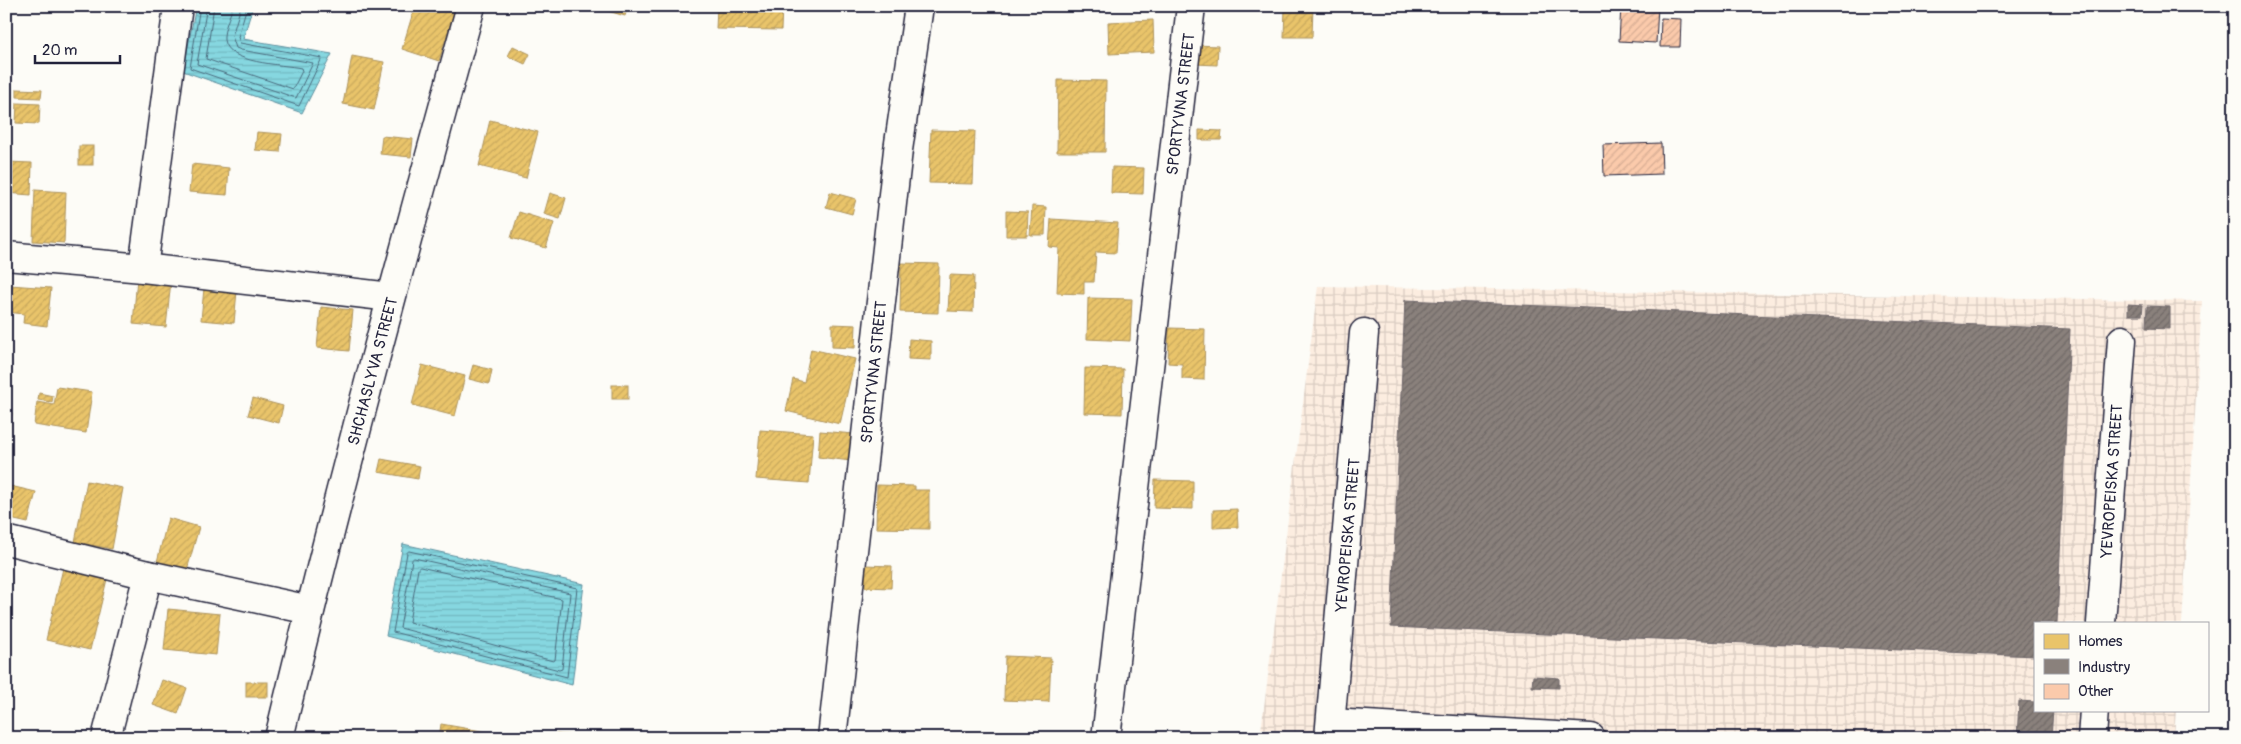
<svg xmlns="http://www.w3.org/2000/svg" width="2241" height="744" font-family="Pangolin,sans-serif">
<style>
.industrial{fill:url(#industrial-grid)}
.water{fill:url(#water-rules);stroke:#5e8f9e}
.homes{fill:url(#homes-hatch);stroke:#ad935c}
.industry{fill:url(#industry-hatch);stroke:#6b6468}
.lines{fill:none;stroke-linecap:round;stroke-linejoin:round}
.shore{stroke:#4a6a7d;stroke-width:1}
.building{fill:url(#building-hatch);stroke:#22223b}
.minor-casing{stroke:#22223b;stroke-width:31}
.minor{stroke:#fdfcf7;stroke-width:28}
.labels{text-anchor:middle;stroke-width:5;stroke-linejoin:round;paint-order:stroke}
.street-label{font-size:16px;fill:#22223b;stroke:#fdfcf7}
</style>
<defs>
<pattern id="industrial-grid" width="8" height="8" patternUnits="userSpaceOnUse" patternTransform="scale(1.25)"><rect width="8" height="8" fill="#fcede0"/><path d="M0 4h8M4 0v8" fill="none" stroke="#d8cbc1"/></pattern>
<pattern id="water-rules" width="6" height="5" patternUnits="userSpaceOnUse" patternTransform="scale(1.25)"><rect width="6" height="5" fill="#86d7e0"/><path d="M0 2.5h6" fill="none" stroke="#73b8c1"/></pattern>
<pattern id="homes-hatch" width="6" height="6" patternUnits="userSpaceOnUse" patternTransform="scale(1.25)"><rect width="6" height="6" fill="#e9c46a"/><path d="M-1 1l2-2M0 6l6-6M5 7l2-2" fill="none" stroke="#c8a85d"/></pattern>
<pattern id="industry-hatch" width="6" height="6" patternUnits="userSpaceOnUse" patternTransform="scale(1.25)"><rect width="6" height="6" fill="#8a817c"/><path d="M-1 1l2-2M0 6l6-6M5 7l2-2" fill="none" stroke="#706967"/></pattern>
<pattern id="building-hatch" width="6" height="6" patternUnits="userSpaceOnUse" patternTransform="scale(1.25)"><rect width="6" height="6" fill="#fbcaab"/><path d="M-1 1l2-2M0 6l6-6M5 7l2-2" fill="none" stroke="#d7ad94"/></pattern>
</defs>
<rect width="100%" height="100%" fill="#fdfcf7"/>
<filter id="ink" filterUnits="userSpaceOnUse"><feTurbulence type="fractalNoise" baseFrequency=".02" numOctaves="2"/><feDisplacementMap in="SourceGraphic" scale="10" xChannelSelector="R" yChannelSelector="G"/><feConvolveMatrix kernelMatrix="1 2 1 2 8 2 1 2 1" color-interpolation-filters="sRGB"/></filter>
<g filter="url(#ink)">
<path class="industrial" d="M1318,286l884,15 -20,322h-147v87h141l-2,28h-914z"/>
<g class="water">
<path d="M196,6h57l-10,33 89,15 -30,59 -119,-42z"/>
<path d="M403,544l181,40 -12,101 -186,-49z"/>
</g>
<g class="homes">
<path d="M415,6h41l-17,55 -37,-12z"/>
<path d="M591,6h37l-3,10z"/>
<path d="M717,6h65l-1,24 -65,-1z"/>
<path d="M1270,6h43l-1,31h-28l1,-29h-15z"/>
<path d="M1153,20l1,32 -45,2 -1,-32z"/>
<path d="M1196,45l22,1 -1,19 -22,-1z"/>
<path d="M513,46l17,8 -5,10 -17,-8z"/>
<path d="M352,56l32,6 -10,48 -31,-6z"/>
<path d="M1058,80l48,1 -1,71h-48z"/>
<path d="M17,89l25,1 -1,8 -24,-1z"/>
<path d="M17,103l23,1 -1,20 -23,-1z"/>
<path d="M490,120l48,12 -12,46 -47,-12z"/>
<path d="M931,130l44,1 -2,53 -44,-1z"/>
<path d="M1199,130l23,1 -1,9h-22z"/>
<path d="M257,132l25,2 -2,18 -25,-2z"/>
<path d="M382,136l31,3 -2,18 -31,-3z"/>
<rect x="79" y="146" width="14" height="19"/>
<path d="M7,162l25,1 -1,32 -25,-2z"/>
<path d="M192,164l37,4 -2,27 -38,-3z"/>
<path d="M1112,167l32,1 -1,26 -32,-1z"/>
<path d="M35,190l31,2 -2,51 -31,-2z"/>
<path d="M830,192l26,7 -4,15 -26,-7z"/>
<path d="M550,193l16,5 -6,21 -16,-5z"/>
<path d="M1032,206l14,1 -1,28h-15z"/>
<path d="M1006,211l22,1 -1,24h-21z"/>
<path d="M519,212l35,11 -8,25 -35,-10z"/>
<path d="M1051,219l67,4 -2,30 -20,-1 -2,30h-10v12l-27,-1 2,-45 -10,-1z"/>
<path d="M901,263l38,1 -1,49 -38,-1z"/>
<path d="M950,275l24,1 -1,36 -25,-1z"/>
<path d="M137,278l34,3 -5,46 -33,-3z"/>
<path d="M10,285l41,3 -4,38 -24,-3 1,-9 -17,-2z"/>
<path d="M204,288l33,3 -3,32 -33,-3z"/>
<path d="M1088,298l44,1 -2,42 -43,-2z"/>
<path d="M321,307l32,3 -4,41 -32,-3z"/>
<path d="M832,324l24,1 -1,23 -23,-1z"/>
<path d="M1169,328l36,1 -1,51 -22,-1v-15l-14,-1z"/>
<path d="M909,339l22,2v19l-23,-1z"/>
<path d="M811,349l44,10 -15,65 -54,-13 7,-32 11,3z"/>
<path d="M422,365l43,11 -10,40 -43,-11z"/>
<path d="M473,365l19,5 -3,14 -20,-5z"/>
<path d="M1085,368l38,1 -1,45 -38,-1z"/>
<rect x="612" y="385" width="16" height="14"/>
<path d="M57,387l35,5 -6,41 -52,-8 3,-23 17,3z"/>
<path d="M39,393l14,3 -1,6 -14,-2z"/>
<path d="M253,398l30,8 -4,17 -31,-8z"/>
<path d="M6,412l6,1 -2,17h-4z"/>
<path d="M760,430l53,4 -4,49 -53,-4z"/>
<path d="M820,431l34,3 -3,27 -33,-4z"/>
<path d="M381,459l39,7 -2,13 -40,-7z"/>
<path d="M1155,480l38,1v28l-39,-1z"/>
<path d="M87,481l36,7 -11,61 -37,-7z"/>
<path d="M6,485l30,7 -8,31 -22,-5z"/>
<path d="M877,485l38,1v4h14v39l-53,-1z"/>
<path d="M1237,509l1,18 -25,1v-18z"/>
<path d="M168,518l31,9 -12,43 -30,-8z"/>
<path d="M64,564l44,11 -18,75 -44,-10z"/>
<path d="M865,565l27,1 -1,22 -26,-1z"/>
<path d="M168,609l52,5 -4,41 -52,-5z"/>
<path d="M1005,656l46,2 -2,44 -45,-2z"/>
<path d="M162,680l25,8 -9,26 -25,-9z"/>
<rect x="246" y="682" width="22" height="15"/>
<path d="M441,724l52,9 -1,5h-53z"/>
<path d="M126,731l32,7h-33z"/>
<path d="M555,734l38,3 -1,1h-37z"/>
</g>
<g class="industry">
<path d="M1405,300l665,29 -13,294h-22v33l-644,-29z"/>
<path d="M2128,304l15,1 -1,10h-14z"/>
<path d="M2147,306l23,1v22l-24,-1z"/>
<path d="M1533,676l26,2v10l-27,-1z"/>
<path d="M2019,701l16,1v8h18l-2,28h-34z"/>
</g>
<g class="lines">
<g class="shore">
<path d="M200,6l-10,62 109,38 23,-48 -82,-15 -2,-6 9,-31"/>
<path d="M207,6l-10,58 99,34 17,-35 -72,-13 -5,-2 -4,-12 9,-30"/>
<path d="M214,6l-8,53 87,30 9,-18 -1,-3c-19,-4 -74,-4 -77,-28 -1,-10 6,-24 9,-34"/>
<path d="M409,551l168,37 -10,89 -174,-45 14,-79z"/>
<path d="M414,558l156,35 -8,76 -3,1 -159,-42 12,-68z"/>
<path d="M420,567l142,32 -7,61 -2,1 -144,-39 9,-53z"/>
</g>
</g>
<g class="building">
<path d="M1621,6h37l-2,37 -37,-2z"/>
<path d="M1661,18l20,1 -1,28h-20z"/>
<path d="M1661,143l1,31 -58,2 -1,-31z"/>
</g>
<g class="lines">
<defs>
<g id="minor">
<path d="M6,256l137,12 248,29"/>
<path d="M143,268l35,-262"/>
<path d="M6,540l142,35 162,35"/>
<path d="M2101,623l21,-283"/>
<path d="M1331,723l260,15"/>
<path d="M106,738l42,-163"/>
<path d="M279,738c59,-246 125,-489 192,-732"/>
<path d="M832,738l66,-588 21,-144"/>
<path d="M1106,738l85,-732"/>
<path d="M1329,738l35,-405"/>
<path d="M2092,738l2,-28"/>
</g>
</defs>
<use href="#minor" class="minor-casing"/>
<use href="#minor" class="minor"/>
</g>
</g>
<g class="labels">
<g class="street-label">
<text transform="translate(1180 104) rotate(-83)" y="6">SPORTYVNA STREET</text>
<text transform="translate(372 371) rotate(-75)" y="6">SHCHASLYVA STREET</text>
<text transform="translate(873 372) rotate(-84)" y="6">SPORTYVNA STREET</text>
<text transform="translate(2111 481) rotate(-86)" y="6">YEVROPEISKA STREET</text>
<text transform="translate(1347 535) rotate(-85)" y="6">YEVROPEISKA STREET</text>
</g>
</g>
<rect width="2241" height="744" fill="none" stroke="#fdfcf7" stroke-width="25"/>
<rect x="12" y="12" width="2216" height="719" fill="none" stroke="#22223b" stroke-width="2" filter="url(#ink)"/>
<rect x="2034" y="622" width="175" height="90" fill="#fdfcf7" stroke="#a5a5ac"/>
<rect x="2044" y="634" width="25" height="15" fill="#e9c46a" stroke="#a5a5ac"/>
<text x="2078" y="646" font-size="15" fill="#22223b">Homes</text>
<rect x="2044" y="659" width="25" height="15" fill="#8a817c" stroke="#a5a5ac"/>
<text x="2078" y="672" font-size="15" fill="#22223b">Industry</text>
<rect x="2044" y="684" width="25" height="15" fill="#fbcaab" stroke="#a5a5ac"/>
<text x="2078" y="696" font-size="15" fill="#22223b">Other</text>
<path d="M35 55v8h85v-8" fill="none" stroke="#22223b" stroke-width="2.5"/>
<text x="42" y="55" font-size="15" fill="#22223b" stroke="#fdfcf7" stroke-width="4" paint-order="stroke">20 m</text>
</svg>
